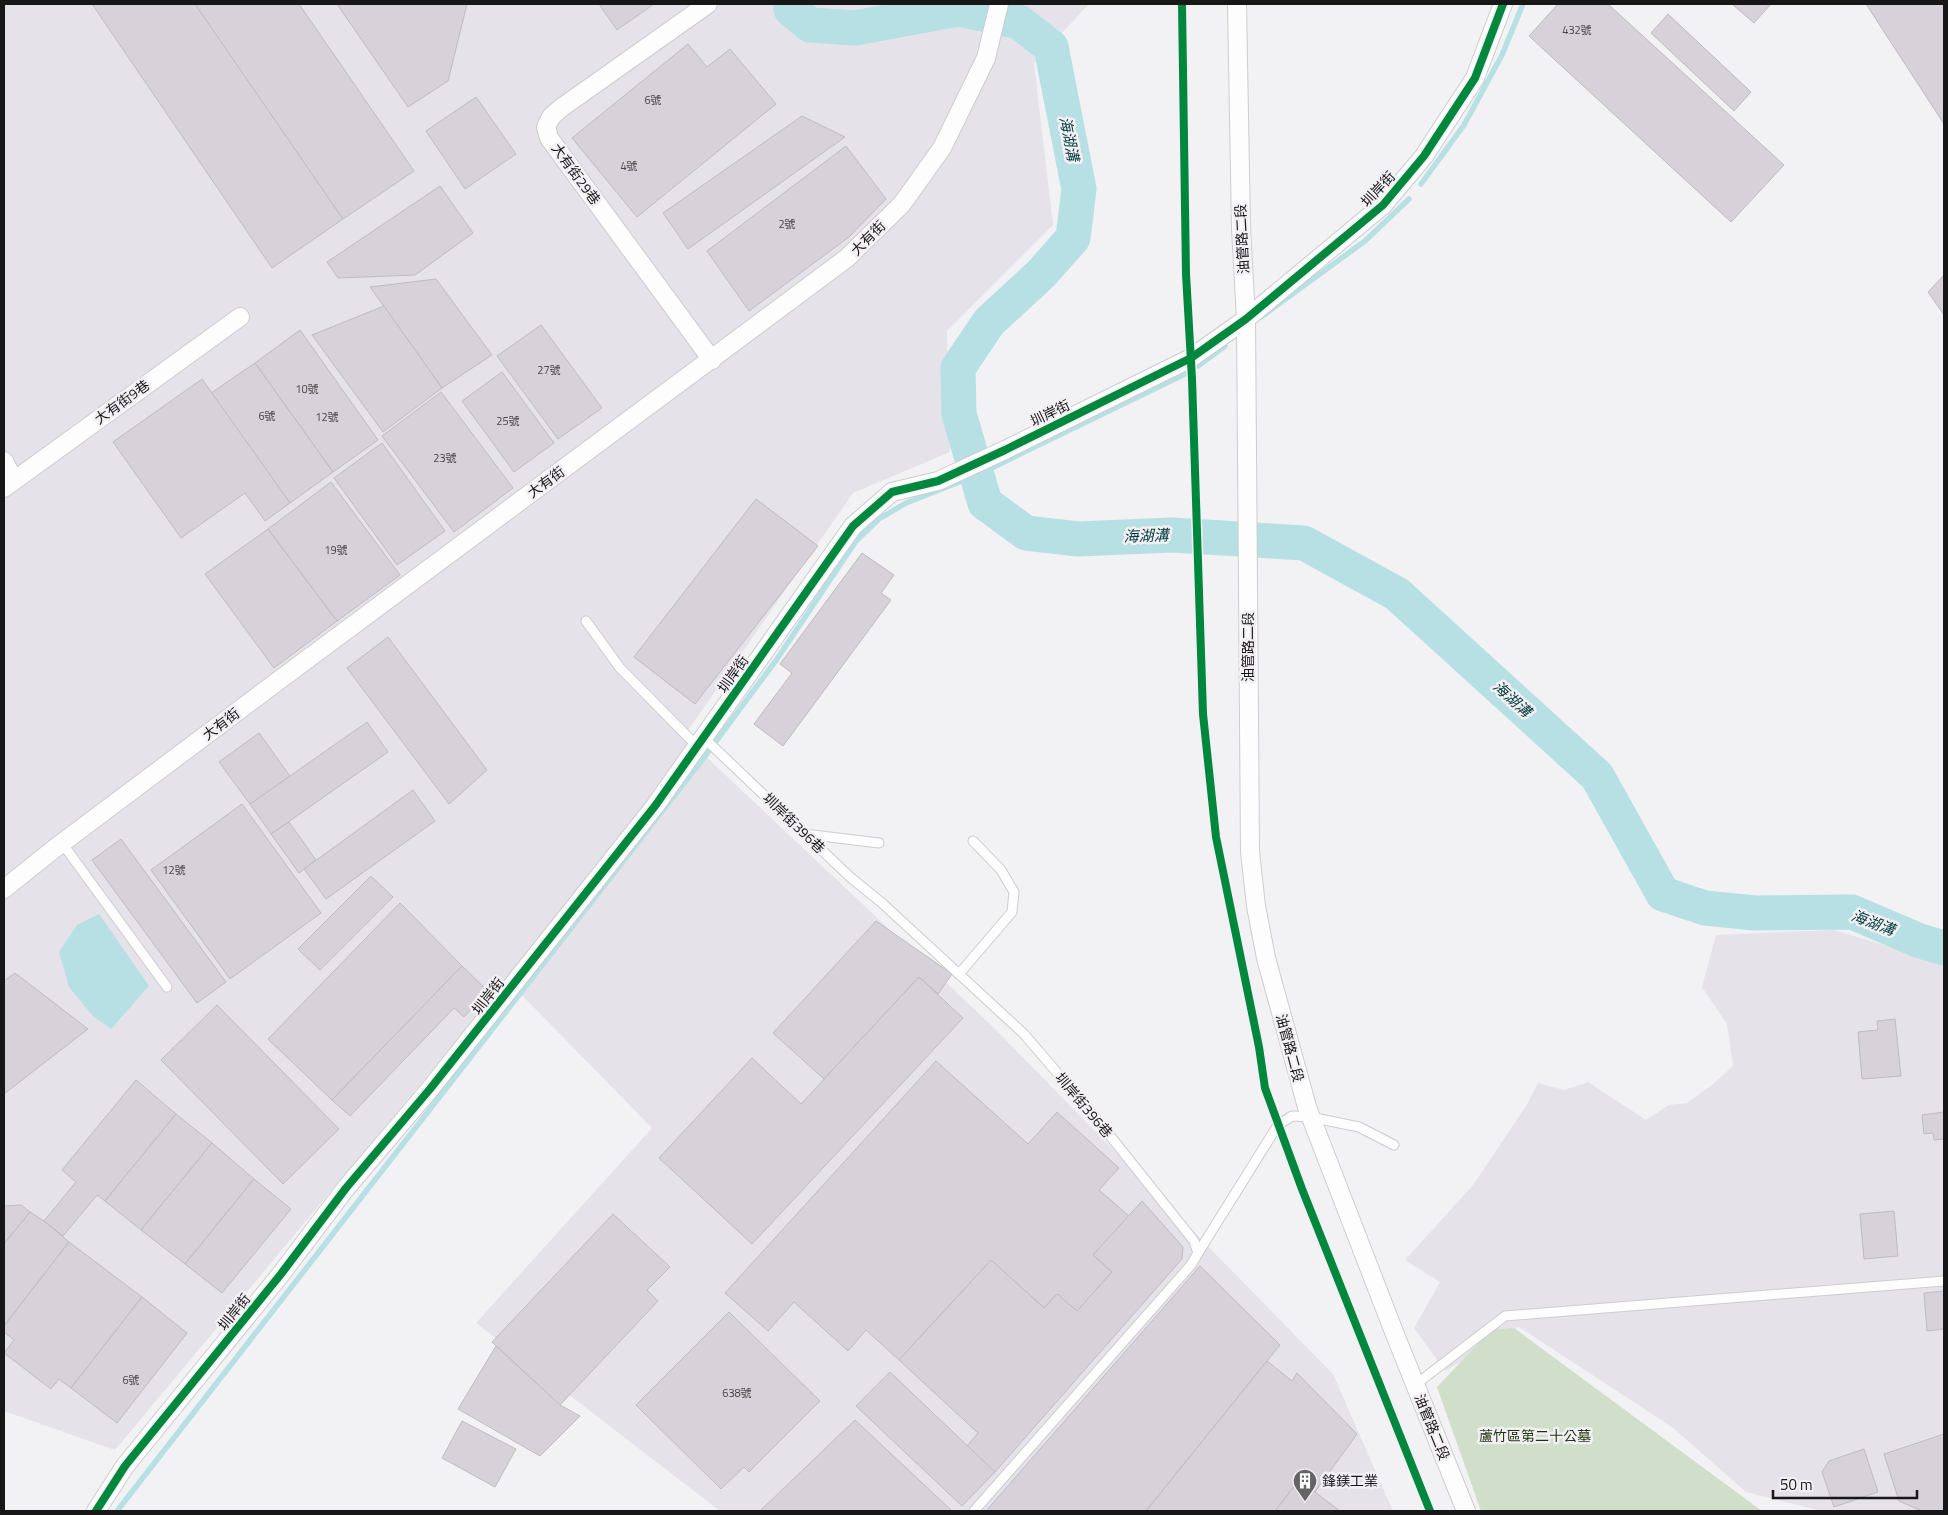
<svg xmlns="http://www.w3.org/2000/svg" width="1948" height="1515" font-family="'Titillium Web','Noto Sans TC',sans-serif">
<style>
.built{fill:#e5e3e9}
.green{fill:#d1dec9}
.water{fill:#b6e0e4}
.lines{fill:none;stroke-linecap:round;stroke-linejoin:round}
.stream{stroke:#b6e0e4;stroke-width:5.5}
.river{stroke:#b6e0e4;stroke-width:35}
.building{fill:#d7d2da;stroke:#bdbcbe}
.service-casing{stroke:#cdccce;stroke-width:11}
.minor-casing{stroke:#cdccce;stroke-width:20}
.service{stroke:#fdfdfd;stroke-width:9}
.minor{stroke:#fdfdfd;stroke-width:18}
.cycleway-casing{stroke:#f2f0f4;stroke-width:11}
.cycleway{stroke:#00873e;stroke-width:8}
.labels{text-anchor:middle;stroke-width:5;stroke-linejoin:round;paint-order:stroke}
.number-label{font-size:11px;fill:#484648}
.street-label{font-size:14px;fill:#181718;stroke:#f2f0f4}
.park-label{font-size:14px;fill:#1d3409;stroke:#f2f0f4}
.poi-label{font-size:14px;fill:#181718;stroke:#f2f0f4;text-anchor:start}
.water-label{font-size:15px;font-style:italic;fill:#00393d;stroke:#f2f0f4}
</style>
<rect width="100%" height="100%" fill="#f2f1f3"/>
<g class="built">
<path d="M4,4h1085l-55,59 19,162 -106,106 3,121 -97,41 -169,243 307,289 342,349 60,137h-673l-244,-188 176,-195 -145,-148 -392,470 -111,-39z"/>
<path d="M1834,930l110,33v548h-122l-76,-19 -74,-65 -153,-100 -74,44 -31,-43 26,-46 -35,-22 68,-75 53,-79 12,-23 26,7 24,-8 58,38 23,-15 18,-2 25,-18 21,-19 -6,-42 -25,-37 14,-52z"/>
</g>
<path class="green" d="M1514,1328l248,183h-281l-44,-124 54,-57z"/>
<path class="water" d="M99,914l50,72 -38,43 -18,-13 -24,-29 -10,-35 18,-27z"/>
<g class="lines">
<g class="stream">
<path d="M1421,184l43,-59 38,-70 21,-51"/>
<path d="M1261,317l104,-76 44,-42"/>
<path d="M1198,366l27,-20"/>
<path d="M117,1511l585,-751 75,-101 79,-118 23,-22 27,-16 71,-28 210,-102"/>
</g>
<path class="river" d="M792,4l-1,5 19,16 45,3 103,-19 61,13 32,25 28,142 -6,49 -32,36 -52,48 -31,46 1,46 26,89 41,30 52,6 94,-4 132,8 93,51 200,182 66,118 42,14 50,5 97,-1 68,29 24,7"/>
</g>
<g class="building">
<path d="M92,4h104l147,215 -71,49z"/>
<path d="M195,4h104l115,167 -71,48z"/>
<path d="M337,4h130l-19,77 -40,26z"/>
<path d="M599,4h55l-37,26z"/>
<path d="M1558,4h50l176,161 -53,57 -202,-186z"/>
<path d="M1732,4h39l-17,19z"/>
<path d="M1866,4h78v120z"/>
<path d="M1668,14l83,78 -17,19 -83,-78z"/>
<path d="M688,44l19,23 23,-18 46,55 -139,113 -65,-79z"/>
<path d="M476,97l40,57 -51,35 -39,-58z"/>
<path d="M802,116l43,21 -157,112 -25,-36z"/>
<path d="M846,146l40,53 -37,38 -100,74 -42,-60z"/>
<path d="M440,186l33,47 -58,42 -77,3 -11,-16z"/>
<path d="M1944,275v40l-16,-23z"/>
<path d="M436,279l56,76 -50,33 -72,-101z"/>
<path d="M384,306l58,82 -59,44 -71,-97z"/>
<path d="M541,325l61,83 -44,31 -61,-83z"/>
<path d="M300,330l78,110 -45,32 -78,-109z"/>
<path d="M255,363l78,109 -43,31 -79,-110z"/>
<path d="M502,372l52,71 -40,29 -52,-71z"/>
<path d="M202,379l88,124 -25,18 -20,-28 -64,45 -68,-96z"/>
<path d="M441,392l72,96 -59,44 -72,-96z"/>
<path d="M382,443l63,88 -48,34 -63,-87z"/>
<path d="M331,482l69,93 -63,46 -69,-92z"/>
<path d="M756,499l62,47 -123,158 -61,-47z"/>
<path d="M268,529l69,92 -63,47 -69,-94z"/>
<path d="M862,553l32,22 -13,18 10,7 -108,146 -29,-22 38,-51 -12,-9z"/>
<path d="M388,637l99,133 -38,34 -102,-136z"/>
<path d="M367,722l21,30 -117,82 -21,-30z"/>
<path d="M259,733l31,43 -40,28 -31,-42z"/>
<path d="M413,790l22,31 -109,78 -22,-30z"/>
<path d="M242,804l79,109 -91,66 -79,-109z"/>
<path d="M289,822l27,38 -17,13 -28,-39z"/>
<path d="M121,839l105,143 -29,21 -105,-143z"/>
<path d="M371,876l22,21 -73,73 -22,-21z"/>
<path d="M400,903l62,63 -130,134 -64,-61z"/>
<path d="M876,921l76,53 -14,20 -19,-17 -95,102 -51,-46z"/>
<path d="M462,966l26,25 -24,26 -10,-9 -104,108 -18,-16z"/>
<path d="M15,973l73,56 -84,65v-113z"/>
<path d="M919,977l44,41 -211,226 -93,-86 93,-100 49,46z"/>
<path d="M217,1005l122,124 -56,55 -122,-124z"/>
<path d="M1895,1019l6,57 -39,3 -4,-47 20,-2 -1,-9z"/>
<path d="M936,1061l92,83 29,-32 62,56 -20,22 30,26 -36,39 19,17 -35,39 -20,-17 -13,14 -53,-48 -92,100 -33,-30 -18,21 -54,-49 -26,29 -43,-38z"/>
<path d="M136,1080l40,34 -71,87 -8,-6 -34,41 -19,-15 32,-39 -14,-12z"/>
<path d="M1944,1112v27l-10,1 -1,-7 -9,1 -2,-19z"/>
<path d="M176,1114l36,29 -71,87 -36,-29z"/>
<path d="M212,1143l42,36 -69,85 -44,-34z"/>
<path d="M254,1179l37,30 -69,84 -37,-29z"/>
<path d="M1142,1201l41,46 -1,12 -187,213 -28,-26 11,-13 -79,-73 92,-100 53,48 13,-14 20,17 35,-39 -19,-17z"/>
<path d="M21,1205l9,7 -26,32v-38z"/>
<path d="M1894,1211l4,45 -34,3 -4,-45z"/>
<path d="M30,1212l14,9 25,21 -65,84v-82z"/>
<path d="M613,1214l57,53 -23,23 11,11 -98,104 -68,-63z"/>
<path d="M69,1242l73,55 -71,91 -12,-9 -8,10 -47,-36 10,-13 -10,-8v-6z"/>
<path d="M1200,1266l80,79 -134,166h-160z"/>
<path d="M1944,1291v38l-17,2 -3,-38z"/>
<path d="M142,1297l45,36 -70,90 -46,-35z"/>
<path d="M729,1312l91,89 -71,71 -5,-5 -23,22 -85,-84z"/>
<path d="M496,1346l64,59 20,11 -40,40 -82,-47z"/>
<path d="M1267,1361l25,20 5,-8 60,61 -42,58 -16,-12 -24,31h-129z"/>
<path d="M890,1372l105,100 -33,34 -106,-100z"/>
<path d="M855,1420l97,91h-192z"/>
<path d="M462,1421l54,28 -21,38 -53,-29z"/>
<path d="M1944,1434v77h-22l-23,-10 -15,-47z"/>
<path d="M1864,1449l14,43 -44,15 -12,-35 7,-11z"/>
<path d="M1299,1480l16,12 25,19h-65z"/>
</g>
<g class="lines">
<defs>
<g id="service">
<path d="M586,621l34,47 77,78"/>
<path d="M703,737l147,140 32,26 142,131 71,83 99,124 4,12 -7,12 -217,246"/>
<path d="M805,834l74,9"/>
<path d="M62,843l105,144"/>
<path d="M959,974l53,-62 2,-20 -13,-22 -28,-29"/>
<path d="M1198,1253l80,-128 14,-9 18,1 49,10 35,18"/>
<path d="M1415,1385l90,-69 439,-35"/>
</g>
<g id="minor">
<path d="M708,4l-147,104 -10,9 -5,10 3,11 163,222"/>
<path d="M1237,4l4,224 5,91 4,533 6,54 10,52 41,149 87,225 72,179"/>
<path d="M4,461l10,20"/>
<path d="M4,488l236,-171"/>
<path d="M4,889l50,-40 220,-165 573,-426 55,-54 40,-56 44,-90 13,-54"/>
<path d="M96,1511l29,-45 156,-192 65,-86 84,-99 225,-283 198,-280 39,-34 46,-11 67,-31 186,-92 55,-39 137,-114 41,-49 51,-78 28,-74"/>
</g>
</defs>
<use href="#service" class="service-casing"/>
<use href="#minor" class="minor-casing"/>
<use href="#service" class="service"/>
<use href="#minor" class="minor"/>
<defs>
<g id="cycleway">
<path d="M1182,4l4,270 6,105 11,335 13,123 43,210 6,41 37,101 128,322"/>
<path d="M96,1511l29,-45 156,-192 65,-86 84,-99 225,-283 198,-280 39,-34 46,-11 67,-31 186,-92 55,-39 137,-114 41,-49 51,-78 28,-74"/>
</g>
</defs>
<use href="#cycleway" class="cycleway-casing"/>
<use href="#cycleway" class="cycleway"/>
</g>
<defs>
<symbol id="building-pin" viewBox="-11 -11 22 30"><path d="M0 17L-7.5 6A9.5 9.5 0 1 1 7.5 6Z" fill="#646365" stroke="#f2f0f4"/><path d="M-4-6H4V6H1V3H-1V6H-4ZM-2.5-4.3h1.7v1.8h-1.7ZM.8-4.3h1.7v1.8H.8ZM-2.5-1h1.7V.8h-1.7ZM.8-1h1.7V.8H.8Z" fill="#fff"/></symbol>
</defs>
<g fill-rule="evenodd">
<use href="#building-pin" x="1291" y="1467" width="28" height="38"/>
</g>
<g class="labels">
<g class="number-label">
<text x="1577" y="34">432號</text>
<text x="653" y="104">6號</text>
<text x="629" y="170">4號</text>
<text x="787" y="228">2號</text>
<text x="549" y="374">27號</text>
<text x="307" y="393">10號</text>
<text x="267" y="420">6號</text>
<text x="327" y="421">12號</text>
<text x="508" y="425">25號</text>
<text x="445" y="462">23號</text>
<text x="336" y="554">19號</text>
<text x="174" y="874">12號</text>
<text x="131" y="1384">6號</text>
<text x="737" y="1397">638號</text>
</g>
<g class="street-label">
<text transform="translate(576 174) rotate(54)" y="5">大有街29巷</text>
<text transform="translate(1378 189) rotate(-47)" y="5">圳岸街</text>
<text transform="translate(868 238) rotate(-45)" y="5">大有街</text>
<text transform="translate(1242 239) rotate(-93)" y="5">油管路二段</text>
<text transform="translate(122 402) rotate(-36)" y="5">大有街9巷</text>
<text transform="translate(1050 413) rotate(-26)" y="5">圳岸街</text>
<text transform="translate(546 482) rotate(-36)" y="5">大有街</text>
<text transform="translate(1248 647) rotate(-90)" y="5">油管路二段</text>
<text transform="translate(733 674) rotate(-55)" y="5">圳岸街</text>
<text transform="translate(221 724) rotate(-37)" y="5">大有街</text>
<text transform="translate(794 823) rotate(44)" y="5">圳岸街396巷</text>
<text transform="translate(488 996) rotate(-52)" y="5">圳岸街</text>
<text transform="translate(1290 1048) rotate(75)" y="5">油管路二段</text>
<text transform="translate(1084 1105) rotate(50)" y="5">圳岸街396巷</text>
<text transform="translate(234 1312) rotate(-51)" y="5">圳岸街</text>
<text transform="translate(1432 1427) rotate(68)" y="5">油管路二段</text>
</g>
<g class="park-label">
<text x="1535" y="1441">蘆竹區第二十公墓</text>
</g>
<g class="poi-label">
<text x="1322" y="1486">鋒鎂工業</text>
</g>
<g class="water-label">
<text transform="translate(1069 139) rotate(79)" y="5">海湖溝</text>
<text transform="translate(1146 536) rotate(-2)" y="5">海湖溝</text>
<text transform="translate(1512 699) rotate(42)" y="5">海湖溝</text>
<text transform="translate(1873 923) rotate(21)" y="5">海湖溝</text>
</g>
</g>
<rect width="1948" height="1515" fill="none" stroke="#181718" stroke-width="10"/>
<path d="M1773 1490v8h144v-8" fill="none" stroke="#181718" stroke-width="2.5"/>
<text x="1780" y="1490" font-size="15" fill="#181718" stroke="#f2f0f4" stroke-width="4" paint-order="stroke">50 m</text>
</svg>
